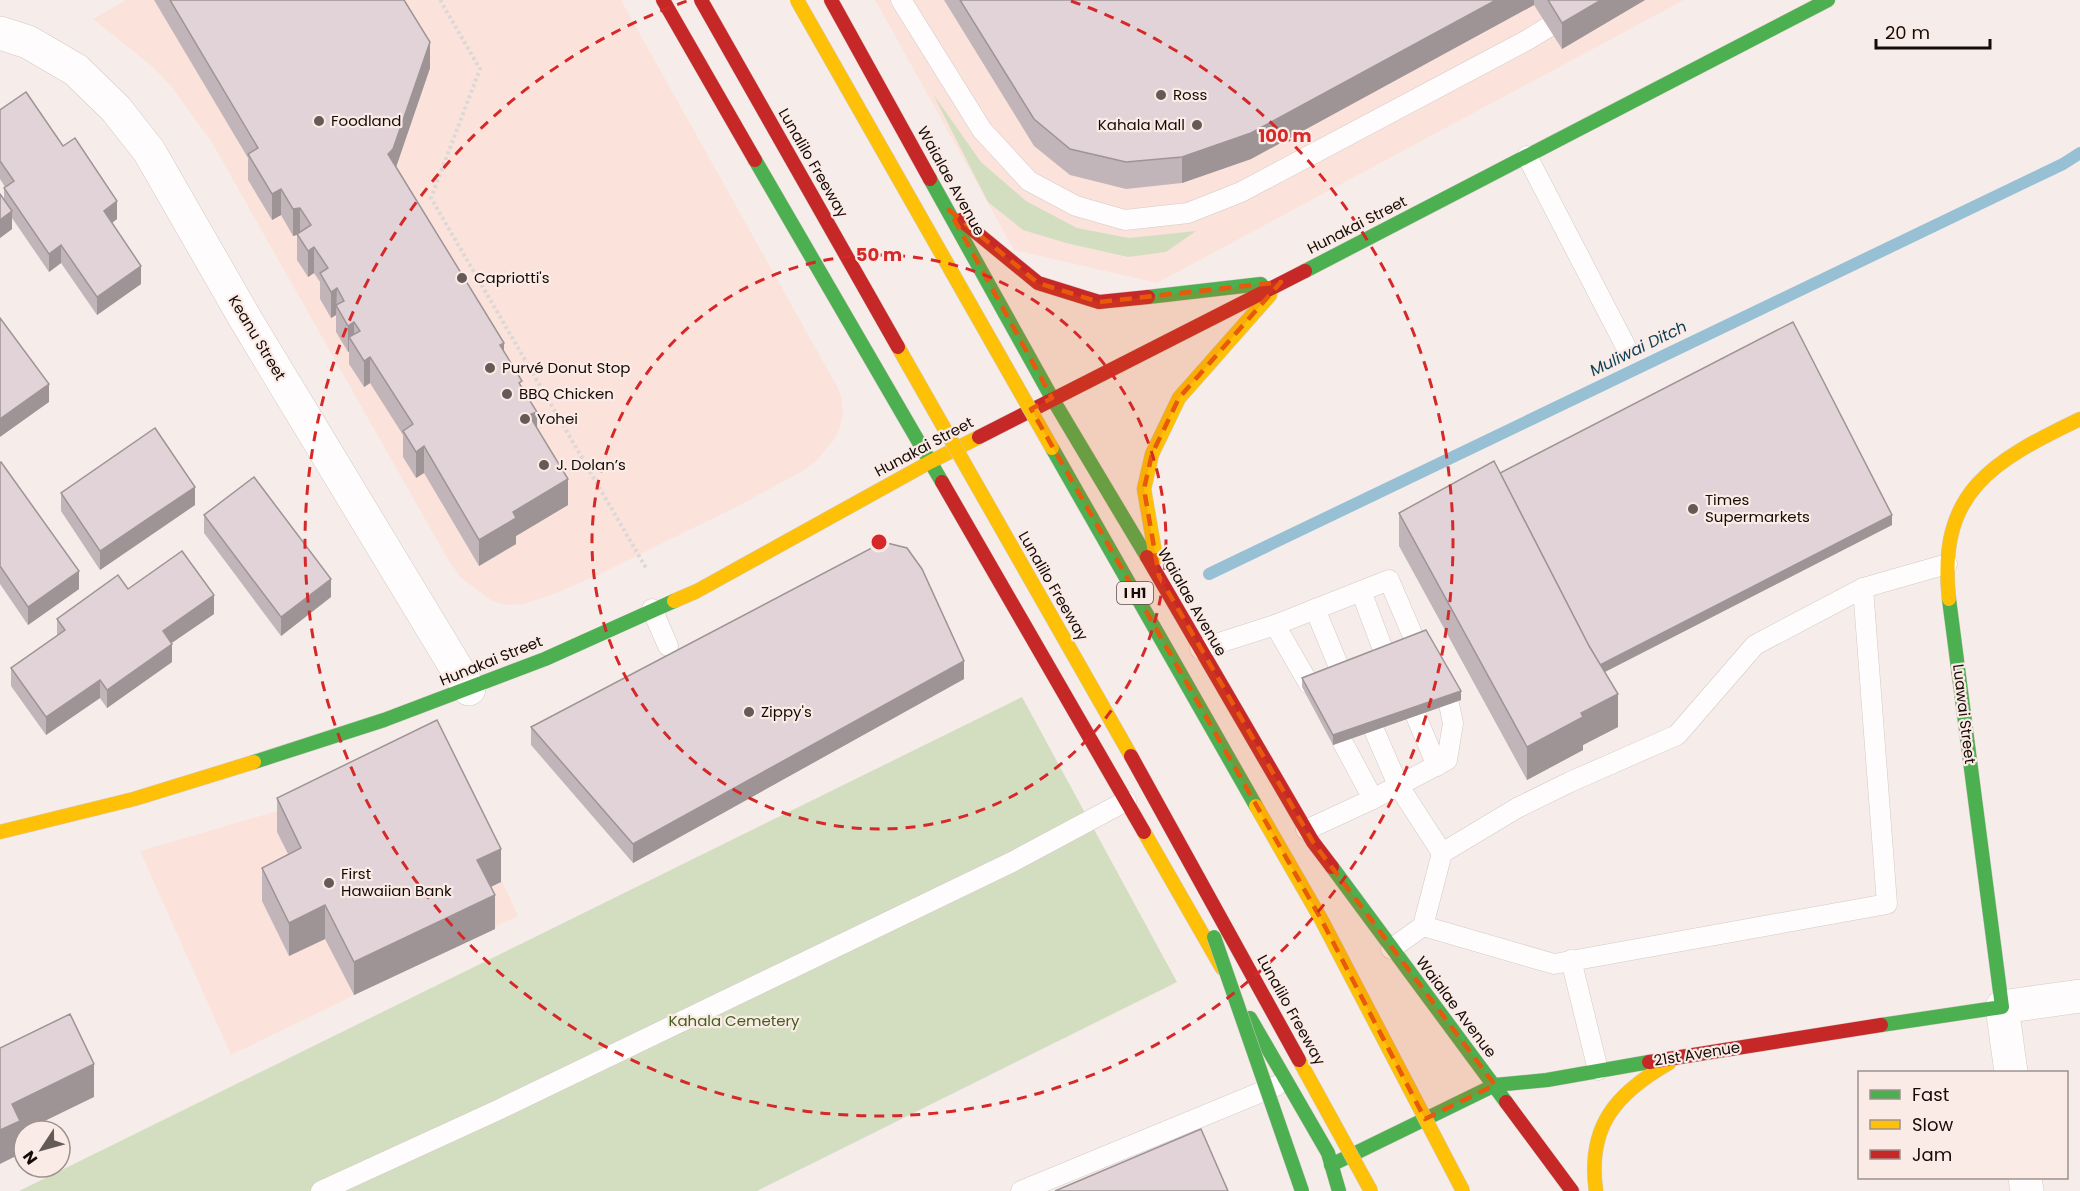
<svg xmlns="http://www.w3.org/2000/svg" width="2080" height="1191" font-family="Poppins,sans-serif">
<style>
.built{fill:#fbe3db}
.green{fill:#d3dec1}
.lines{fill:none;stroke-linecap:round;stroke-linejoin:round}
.stream{stroke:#98c0d4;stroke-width:12}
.lane-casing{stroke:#d3c9c5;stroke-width:21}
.street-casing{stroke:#d3c9c5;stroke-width:34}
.fast-casing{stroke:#d3c9c5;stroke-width:15}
.slow-casing{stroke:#d3c9c5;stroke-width:15}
.jam-casing{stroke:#d3c9c5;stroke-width:15}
.path{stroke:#dbd8d6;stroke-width:4;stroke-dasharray:3 3;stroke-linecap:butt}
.lane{stroke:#fefcfc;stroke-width:20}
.street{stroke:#fefcfc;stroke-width:33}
.fast{stroke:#4caf50;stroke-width:14}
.slow{stroke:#ffc107;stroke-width:14}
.jam{stroke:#c62828;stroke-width:14}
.fast-bridge-casing{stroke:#cdc8c6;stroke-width:15;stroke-linecap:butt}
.slow-bridge-casing{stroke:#cdc8c6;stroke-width:15;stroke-linecap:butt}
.jam-bridge-casing{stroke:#cdc8c6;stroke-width:15;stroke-linecap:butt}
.fast-bridge{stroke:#4caf50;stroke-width:14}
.slow-bridge{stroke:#ffc107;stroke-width:14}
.jam-bridge{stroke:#c62828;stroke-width:14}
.wall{fill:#c2b5b9}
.shaded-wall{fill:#9e9496}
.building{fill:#e1d3d7;stroke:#9e9496;stroke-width:1.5}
.marked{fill:#e8590c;fill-opacity:0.2;stroke:#e8590c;stroke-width:4.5;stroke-dasharray:12 8;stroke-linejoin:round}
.ring{fill:none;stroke:#d62828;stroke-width:3;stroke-dasharray:10 8}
.poi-dot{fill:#645a56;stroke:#faebe6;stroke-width:2}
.labels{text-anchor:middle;stroke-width:4.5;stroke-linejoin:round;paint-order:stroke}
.shield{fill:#faebe6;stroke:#5a4e4a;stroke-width:1.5}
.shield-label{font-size:14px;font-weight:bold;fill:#160b07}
.poi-label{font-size:15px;fill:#160b07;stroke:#faebe6;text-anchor:start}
.street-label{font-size:15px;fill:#160b07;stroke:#faebe6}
.park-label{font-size:15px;fill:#416218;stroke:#faebe6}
.water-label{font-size:16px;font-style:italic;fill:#0f4258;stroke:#faebe6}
.centre{fill:#d62828;stroke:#faebe6;stroke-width:3}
.ring-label{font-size:18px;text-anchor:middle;font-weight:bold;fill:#d62828;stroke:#faebe6;stroke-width:4.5;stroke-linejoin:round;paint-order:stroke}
</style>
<rect width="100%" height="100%" fill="#f6edea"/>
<g class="built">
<path d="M126,0h495l217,388 4,12 1,12 -4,19 -6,10 -17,20 -15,11 -61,33 -142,70 -44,19 -30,10 -18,1 -14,-4 -31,-23 -14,-20 -236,-417 -38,-52 -19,-21 -61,-49z"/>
<path d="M875,0h809l-527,283 -143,-33z"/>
<path d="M443,752l75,164 -287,139 -91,-204 164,-48z"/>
</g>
<g class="green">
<path d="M933,94l48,68 45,39 51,27 52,10 67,-7 -30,21 -38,5 -62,-14 -43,-13 -35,-28z"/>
<path d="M1022,697l155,285 -420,209h-738z"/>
</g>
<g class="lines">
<path class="stream" d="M1209,574l854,-410 17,-11"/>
<defs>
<g id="lane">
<path d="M901,0l81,130 47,51 47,25 49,14 63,-7 53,-21 288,-153 64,-39"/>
<path d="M1527,156l98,189"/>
<path d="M1361,591l24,64"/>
<path d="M652,609l16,37"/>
<path d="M1315,609l26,63"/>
<path d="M1200,649l75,-24"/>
<path d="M1309,684l-34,-59 114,-45 27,63"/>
<path d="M1416,716l21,50"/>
<path d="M1374,730l24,55 44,68"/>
<path d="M1342,741l31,58"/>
<path d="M1306,830l67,-31 74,-39 6,-37 -4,-19"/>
<path d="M1423,926l131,38 333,-60 -24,-316"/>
<path d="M1391,949l32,-23 19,-73 75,-45 53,-26 107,-47 78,-90 108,-57 84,-24"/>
<path d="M1571,960l27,110"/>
<path d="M321,1191l177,-81 516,-249 112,-60"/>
<path d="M1021,1191l255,-105"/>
</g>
<g id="street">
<path d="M0,33l28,9 48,28 40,39 33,42 97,169 223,369"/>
<path d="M2011,1072l-9,-65 78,-11"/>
<path d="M2025,1178l2,13"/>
</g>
<g id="fast">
<path d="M755,160l187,322"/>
<path d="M930,179l122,219 95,159"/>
<path d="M1305,271l523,-271"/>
<path d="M1148,297l113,-13"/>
<path d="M254,762l130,-42 161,-61 129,-58"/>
<path d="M1332,867l174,235"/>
<path d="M1250,1018l78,135 11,38"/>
<path d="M1881,1025l121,-18 -53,-408"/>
<path d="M1331,1165l164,-80 52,-5 102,-18"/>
</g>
<g id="slow">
<path d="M1156,558l-12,-69 8,-35 27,-56 91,-103"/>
<path d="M1949,599c-12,-108 44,-138 131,-180"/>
<path d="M674,601l23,-10 233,-129 49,-25"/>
<path d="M0,832l134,-33 120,-37"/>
<path d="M1144,832l78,136"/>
<path d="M1596,1191c-9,-64 19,-97 73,-128"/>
</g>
<g id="jam">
<path d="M663,0l92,160"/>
<path d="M831,0l99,179"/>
<path d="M961,220l77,63 61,19 49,-5"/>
<path d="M979,437l326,-166"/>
<path d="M942,482l202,350"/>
<path d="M1147,557l166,285 19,25"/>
<path d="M1649,1062l232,-37"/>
<path d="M1506,1102l66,89"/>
</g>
</defs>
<use href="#lane" class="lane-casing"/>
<use href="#street" class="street-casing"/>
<use href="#fast" class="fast-casing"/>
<use href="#slow" class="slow-casing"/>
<use href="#jam" class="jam-casing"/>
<path class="path" d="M440,0l40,69 -49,129 215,370"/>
<use href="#lane" class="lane"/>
<use href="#street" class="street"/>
<use href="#fast" class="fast"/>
<use href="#slow" class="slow"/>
<use href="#jam" class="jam"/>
<defs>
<g id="fast-bridge">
<path d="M1052,448l204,358"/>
<path d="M1214,937l88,254"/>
</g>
<g id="slow-bridge">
<path d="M797,0l255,448"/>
<path d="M898,347l233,409"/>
<path d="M1256,806l65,113 142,272"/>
<path d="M1299,1060l72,131"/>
</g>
<g id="jam-bridge">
<path d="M701,0l197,347"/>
<path d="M1131,756l168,304"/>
</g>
</defs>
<use href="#fast-bridge" class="fast-bridge-casing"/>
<use href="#slow-bridge" class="slow-bridge-casing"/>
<use href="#jam-bridge" class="jam-bridge-casing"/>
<use href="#fast-bridge" class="fast-bridge"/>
<use href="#slow-bridge" class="slow-bridge"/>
<use href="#jam-bridge" class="jam-bridge"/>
</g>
<g class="wall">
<path d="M154,0h250l26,68 -34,99 108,184 18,37 15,39 31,78 -52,31v8l-37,22 -55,-93 -8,5 -13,-21v-22l-33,-52 -6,4 -15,-23v-13l-1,1 -12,-20v-17l-5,3 -11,-19v-17l-6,-9 -6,4 -11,-17v-25l-4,1 -12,-21 -9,5 -24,-40v-22z"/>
<path d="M944,0h701l-83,49 -28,-44 -283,154 -69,24 -56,6 -56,-14 -36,-29z"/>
<path d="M0,110l63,36 54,73 -5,4 29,61 -44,31 -36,-52 -12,9 -37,-54v11l-12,9v-44l4,5v-11l1,-1 -5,-8z"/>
<path d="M0,463l79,126 -51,36 -28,-41z"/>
<path d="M1500,473l392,52 -287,147 13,55 -35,18v5l-56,30 -128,-234v-33z"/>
<path d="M61,493l134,12 -95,65 -39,-59z"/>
<path d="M204,515l127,82 -50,39 -77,-103z"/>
<path d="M128,589l86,25 -43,29 1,19 -65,46 -7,-10 -54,37 -35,-49v-18l46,-32v-17z"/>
<path d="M1302,678l159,22 -128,45 -31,-58z"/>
<path d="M964,679l-331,184 -102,-118v-18z"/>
<path d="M277,798l224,84 -10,5 4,42 -141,66 -29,-56 -36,17 -27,-55v-33l26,-14 -11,-22z"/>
</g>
<g class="shaded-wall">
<path d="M1496,0h38v5l-283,154 -69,24v-26z"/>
<path d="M1601,0h44l-83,49v-26z"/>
<path d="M430,42v26l-37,108 -5,-22z"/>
<path d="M281,189v26l-9,5v-26z"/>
<path d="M117,201v18l-13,10v-18z"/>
<path d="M300,208v26l-7,2v-27z"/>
<path d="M12,211v18l-12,9v-18z"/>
<path d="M61,245v18l-12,9v-18z"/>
<path d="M314,247v26l-6,4v-26z"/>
<path d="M141,266v18l-44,31v-18z"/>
<path d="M337,288l-1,27 -5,3v-26z"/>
<path d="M354,322v23l-5,-8v14l-1,1v-26z"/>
<path d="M504,343v26l-4,-24z"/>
<path d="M370,357v26l-6,4v-26z"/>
<path d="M49,384v18l-49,35v-18z"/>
<path d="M537,412v26l-8,-23z"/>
<path d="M424,446v27l-8,5v-26z"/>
<path d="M568,479v26l-52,31v8l-37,22v-26l34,-28z"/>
<path d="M195,487v18l-95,65v-19z"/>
<path d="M1892,515v10l-303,155v-10z"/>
<path d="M79,571v18l-51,36v-18z"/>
<path d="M331,579v18l-50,39v-19z"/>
<path d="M214,595v19l-51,35v-18z"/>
<path d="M172,644v18l-65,46v-18z"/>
<path d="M964,661v18l-331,184v-19z"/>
<path d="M100,680v18l-54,37v-18z"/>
<path d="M1461,691v9l-128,45v-10z"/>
<path d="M1618,694v33l-35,18v5l-56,30v-33l54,-34z"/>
<path d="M501,849v33l-24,11v-33z"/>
<path d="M495,895v34l-141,66v-33z"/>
<path d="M325,905v34l-36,17v-33z"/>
<path d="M94,1064v33l-74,36v21l-20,10v-34l12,-26z"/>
</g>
<g class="building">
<path d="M170,0h234l26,42 -37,107 -5,5 116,189 -4,2 22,36 -3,2 18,29 -8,3 39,64 -55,33 3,6 -37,22 -55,-94 -8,6 -13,-21 10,-7 -43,-67 -6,4 -15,-24 11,-6 -6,-9 -6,4 -12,-21 8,-4 -7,-13 -6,4 -11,-19 8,-5 -14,-21 -6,4 -11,-17 14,-9 -11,-17 -7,1 -12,-20 -9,5 -24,-40 10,-6z"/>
<path d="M960,0h536l-245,133 -69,24 -56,5 -56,-13 -36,-30z"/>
<path d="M1548,0h53l-39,23z"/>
<path d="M26,92l37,54 12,-8 42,63 -13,10 37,55 -44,31 -36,-52 -12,9 -45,-66 10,-7 -14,-20v-51z"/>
<path d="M0,194l12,17 -12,9z"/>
<path d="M0,318l49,66 -49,35z"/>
<path d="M1793,322l99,193 -292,150 -11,-19 -89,-173z"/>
<path d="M155,428l40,59 -95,64 -39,-58z"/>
<path d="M1494,461l95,185 29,48 -37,19 2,4 -56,30 -128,-234z"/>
<path d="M1,462l78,109 -51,36 -28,-41v-103z"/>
<path d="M254,477l77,102 -50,38 -77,-102z"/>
<path d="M883,542l24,6 15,21 42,92 -331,183 -102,-117z"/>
<path d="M182,551l32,44 -51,36 9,13 -65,46 -7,-10 -54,37 -35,-49 54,-38 -8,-11 61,-44 10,14z"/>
<path d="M1426,630l35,61 -128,44 -31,-57z"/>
<path d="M437,720l64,129 -24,11 18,35 -141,67 -29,-57 -36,18 -27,-55 39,-20 -24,-50z"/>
<path d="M70,1014l24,50 -82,40 8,17 -20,9v-82z"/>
<path d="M1201,1129l27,62h-173z"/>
</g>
<path class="marked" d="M949,210l89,73 61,19 182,-20 -102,116 -27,56 -8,35 15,87 154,266 182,243 -70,34 -104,-200 -290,-510 21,-11z"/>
<g class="ring">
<circle cx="879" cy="542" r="287"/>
<path d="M1071 1A574 574 0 1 1 687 1"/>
</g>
<g class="poi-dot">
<circle cx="1161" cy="95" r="6"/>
<circle cx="319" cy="121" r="6"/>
<circle cx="1197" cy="125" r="6"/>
<circle cx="462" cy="278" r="6"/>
<circle cx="490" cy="368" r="6"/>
<circle cx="507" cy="394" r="6"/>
<circle cx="525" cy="419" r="6"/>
<circle cx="544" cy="465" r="6"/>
<circle cx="1693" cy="509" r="6"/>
<circle cx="749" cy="712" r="6"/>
<circle cx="329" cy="883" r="6"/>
</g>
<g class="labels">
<rect class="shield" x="1117" y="582" width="36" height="22" rx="4.5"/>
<g class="shield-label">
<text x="1135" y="598">I H1</text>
</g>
<g class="poi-label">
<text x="1173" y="100">Ross</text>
<text x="331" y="126">Foodland</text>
<text x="1185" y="130" text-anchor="end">Kahala Mall</text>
<text x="474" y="283">Capriotti's</text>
<text x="502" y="373">Purvé Donut Stop</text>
<text x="519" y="399">BBQ Chicken</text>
<text x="537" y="424">Yohei</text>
<text x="556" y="470">J. Dolan’s</text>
<text x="1705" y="505">Times<tspan x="1705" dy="17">Supermarkets</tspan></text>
<text x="761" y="717">Zippy's</text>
<text x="341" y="879">First<tspan x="341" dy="17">Hawaiian Bank</tspan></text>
</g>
<g class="street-label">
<text transform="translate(813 163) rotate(60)" y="5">Lunalilo Freeway</text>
<text transform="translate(951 181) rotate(61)" y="5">Waialae Avenue</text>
<text transform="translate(1357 225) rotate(-27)" y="5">Hunakai Street</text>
<text transform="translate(257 338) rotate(59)" y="5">Keanu Street</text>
<text transform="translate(924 447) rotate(-28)" y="5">Hunakai Street</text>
<text transform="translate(1053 586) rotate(60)" y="5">Lunalilo Freeway</text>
<text transform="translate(1192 602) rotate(60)" y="5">Waialae Avenue</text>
<text transform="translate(491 661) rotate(-22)" y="5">Hunakai Street</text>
<text transform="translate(1964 714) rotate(83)" y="5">Luawai Street</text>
<text transform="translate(1456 1007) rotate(53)" y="5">Waialae Avenue</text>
<text transform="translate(1291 1010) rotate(61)" y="5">Lunalilo Freeway</text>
<text transform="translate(1697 1054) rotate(-9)" y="5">21st Avenue</text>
</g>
<g class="park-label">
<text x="734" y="1026">Kahala Cemetery</text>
</g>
<g class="water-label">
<text transform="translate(1638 348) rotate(-26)" y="6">Muliwai Ditch</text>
</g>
</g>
<circle cx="879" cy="542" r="9" class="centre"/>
<g class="ring-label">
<text x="1285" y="142">100 m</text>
<text x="879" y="261">50 m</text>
</g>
<rect x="1858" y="1071" width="210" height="108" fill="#faebe6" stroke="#9f918d" stroke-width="1.5"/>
<rect x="1870" y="1090" width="30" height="9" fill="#4caf50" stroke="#9f918d" stroke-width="1.5"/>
<text x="1912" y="1101" font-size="18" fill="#160b07">Fast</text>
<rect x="1870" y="1120" width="30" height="9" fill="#ffc107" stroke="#9f918d" stroke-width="1.5"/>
<text x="1912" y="1131" font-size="18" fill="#160b07">Slow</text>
<rect x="1870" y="1150" width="30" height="9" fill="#c62828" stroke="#9f918d" stroke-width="1.5"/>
<text x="1912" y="1161" font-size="18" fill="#160b07">Jam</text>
<g transform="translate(42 1149) rotate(234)"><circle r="28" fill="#faebe6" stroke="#9f918d" stroke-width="1.5"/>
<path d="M0-4.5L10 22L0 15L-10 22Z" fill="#645a56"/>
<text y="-9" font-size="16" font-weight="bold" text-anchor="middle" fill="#160b07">N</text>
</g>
<path d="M1876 39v9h114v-9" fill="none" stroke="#160b07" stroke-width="3"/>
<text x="1885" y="39" font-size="18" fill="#160b07" stroke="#faebe6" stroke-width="4.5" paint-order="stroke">20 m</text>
</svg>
